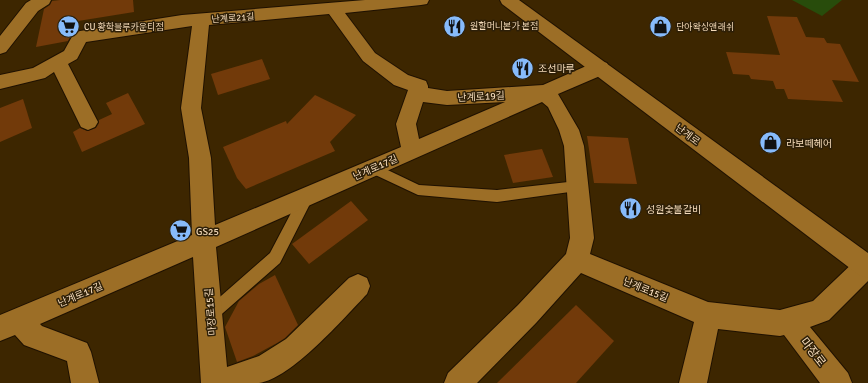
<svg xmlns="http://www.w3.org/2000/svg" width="868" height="383" font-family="Signika,'Noto Sans KR',sans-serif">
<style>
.green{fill:#284c0b}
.building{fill:#723a0a}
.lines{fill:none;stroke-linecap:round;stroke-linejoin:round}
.service-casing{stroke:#1f1100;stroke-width:2}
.minor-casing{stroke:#1f1100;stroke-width:2}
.secondary-casing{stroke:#1f1100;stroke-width:2}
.service{fill:#9c6e26;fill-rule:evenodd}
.minor{fill:#9c6e26;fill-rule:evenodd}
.secondary{fill:#9c6e26;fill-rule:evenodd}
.labels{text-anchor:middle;stroke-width:3;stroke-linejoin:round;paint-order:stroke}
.far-street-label{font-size:9px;fill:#f4dab9;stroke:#2d1f08}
.far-poi-label{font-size:9px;fill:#f4dab9;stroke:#2d1f08;text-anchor:start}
.poi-label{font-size:10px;fill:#f4dab9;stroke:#2d1f08;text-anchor:start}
.street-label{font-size:10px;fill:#f4dab9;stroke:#2d1f08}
.near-street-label{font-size:12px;fill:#f4dab9;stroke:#2d1f08}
</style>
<rect width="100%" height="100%" fill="#3d2600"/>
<path class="green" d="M792,0h50l-20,16z"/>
<g class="building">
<path d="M60,0h73l1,12 -62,10 -2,15 -2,4 -32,6 8,-38 6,-4 2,-4z"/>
<path d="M767,16l30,1 9,20 18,1 3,5 13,1 19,38 -27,-2 11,22 -55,-3 -4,-10h-8l-3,-8 -22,-2 -2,-4 -16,-1 -7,-22 54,3z"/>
<path d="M262,59l8,20 -52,16 -7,-21z"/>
<path d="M128,93l17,31 -63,28 -9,-20 7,-4 7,3 9,-3 3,-5v-3l13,-6 -6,-11z"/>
<path d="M315,95l41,20 -26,27 5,9 -89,38 -9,-11 -14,-31 63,-26 1,3z"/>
<path d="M23,99l9,29 -32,14v-34z"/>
<path d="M587,136l41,2 9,46 -43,-1z"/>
<path d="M542,149l11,28 -40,6 -9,-28z"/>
<path d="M351,201l17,19 -59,44 -17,-20z"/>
<path d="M275,275l23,50 -13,13 -8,5 -24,13 -16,6 -12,-35 14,-26 20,-17z"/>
<path d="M576,305l38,36 -38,42h-79z"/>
</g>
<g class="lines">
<defs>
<g id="service">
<path d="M373,163l46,22 78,5 80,-9 5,1 1,4 -1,4 -5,1 -80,11 -79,-7 -49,-23 -2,-4 2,-4z"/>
<path d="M306,192l5,2 2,4 -33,65 -65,57 -5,2 -5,-2 -3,-5 3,-5 65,-57 31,-59z"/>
</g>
<g id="minor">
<path d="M31,0h20l-2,4 -11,7 -32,41 -6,2v-18l26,-33z"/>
<path d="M365,0h64l-2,4 -6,1 -76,8 30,40 33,22 18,6 2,5v2l19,3 96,-6 50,-22 7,-2 7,2 2,5 -2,5 -49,21 21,36 5,16 10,92 -4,16 118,48 72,8 33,-9 45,-43 10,-3v26l-39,39 -19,7 38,46 4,10h-32l-36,-48 -4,1 -62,-7 -11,54h-28l15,-61 -113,-49 -45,50 -59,60h-33l4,-10 70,-68 48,-51 4,-16 -6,-92 -5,-16 -11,-23 -6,-5 -326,145 11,120 32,-11 27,-17 63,-61 9,-4 9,4 3,8 -3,8c-23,24 -76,85 -108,89 -18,0 -39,0 -58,0l-8,-126 -153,67 2,2 45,17 4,9 8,31h-28l-4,-22 -43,-16 -9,-10 -15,6v-26l192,-80 -3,-77 -8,-50 11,-82 -106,16 -9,17 -9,5 30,58 -3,5 -7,3 -7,-3 -27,-55 -9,6 -45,11v-14l33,-7 31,-17 10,-18 6,-2 102,-16zM329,14l34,47 31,24 14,5 -12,34 5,23 -186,78 -4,-67 -10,-50 8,-83zM423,102l24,3 58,-3 -86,37 -3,-15z"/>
</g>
<path id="secondary" d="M500,0h19l349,253v25l-9,-3 -357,-271z"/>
</defs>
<use href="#service" class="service-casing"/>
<use href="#minor" class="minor-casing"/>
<use href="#secondary" class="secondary-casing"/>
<use href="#service" class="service"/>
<use href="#minor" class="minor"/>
<use href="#secondary" class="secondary"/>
</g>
<defs>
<symbol id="restaurant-disc" viewBox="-11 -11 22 22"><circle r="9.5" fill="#87bbfb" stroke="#2d1f08"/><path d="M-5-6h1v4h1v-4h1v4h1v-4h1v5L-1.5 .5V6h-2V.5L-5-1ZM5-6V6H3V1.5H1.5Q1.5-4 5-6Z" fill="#111"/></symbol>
<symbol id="supermarket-disc" viewBox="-11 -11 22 22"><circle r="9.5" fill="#87bbfb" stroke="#2d1f08"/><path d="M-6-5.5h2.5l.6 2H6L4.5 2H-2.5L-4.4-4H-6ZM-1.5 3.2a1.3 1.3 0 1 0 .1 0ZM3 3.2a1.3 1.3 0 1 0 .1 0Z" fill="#111"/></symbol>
<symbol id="shop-disc" viewBox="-11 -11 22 22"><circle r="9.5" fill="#87bbfb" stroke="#2d1f08"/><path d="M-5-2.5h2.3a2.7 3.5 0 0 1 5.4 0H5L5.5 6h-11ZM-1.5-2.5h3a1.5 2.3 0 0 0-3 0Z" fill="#111"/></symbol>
</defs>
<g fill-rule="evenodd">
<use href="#restaurant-disc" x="442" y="14" width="25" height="25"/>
<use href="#supermarket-disc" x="56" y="14" width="25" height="25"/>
<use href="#shop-disc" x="648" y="14" width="25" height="25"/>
<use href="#restaurant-disc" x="510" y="56" width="25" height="25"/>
<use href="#shop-disc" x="758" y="130" width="25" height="25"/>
<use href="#restaurant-disc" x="618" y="196" width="25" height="25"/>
<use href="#supermarket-disc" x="168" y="218" width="25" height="25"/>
</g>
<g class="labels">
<g class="far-street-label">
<text transform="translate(233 18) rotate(-4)" y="3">난계로21길</text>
</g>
<g class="far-poi-label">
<text x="470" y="29">원할머니본가 본점</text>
<text x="84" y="30">CU 황학블루카운티점</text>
<text x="676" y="30">단아왁싱앤래쉬</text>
</g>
<g class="poi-label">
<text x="538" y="72">조선마루</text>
<text x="786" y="147">라보떼헤어</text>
<text x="646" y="213">성원숯불갈비</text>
<text x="196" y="235">GS25</text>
</g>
<g class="street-label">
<text transform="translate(481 96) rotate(-3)" y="4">난계로19길</text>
<text transform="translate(688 134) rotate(37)" y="4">난계로</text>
<text transform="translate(375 167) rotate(-24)" y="4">난계로17길</text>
<text transform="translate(646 289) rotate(22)" y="4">난계로15길</text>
<text transform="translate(80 294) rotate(-23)" y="4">난계로17길</text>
<text transform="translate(210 312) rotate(-95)" y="4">마장로15길</text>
</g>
<g class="near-street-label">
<text transform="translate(813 352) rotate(52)" y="4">마장로</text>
</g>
</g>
</svg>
